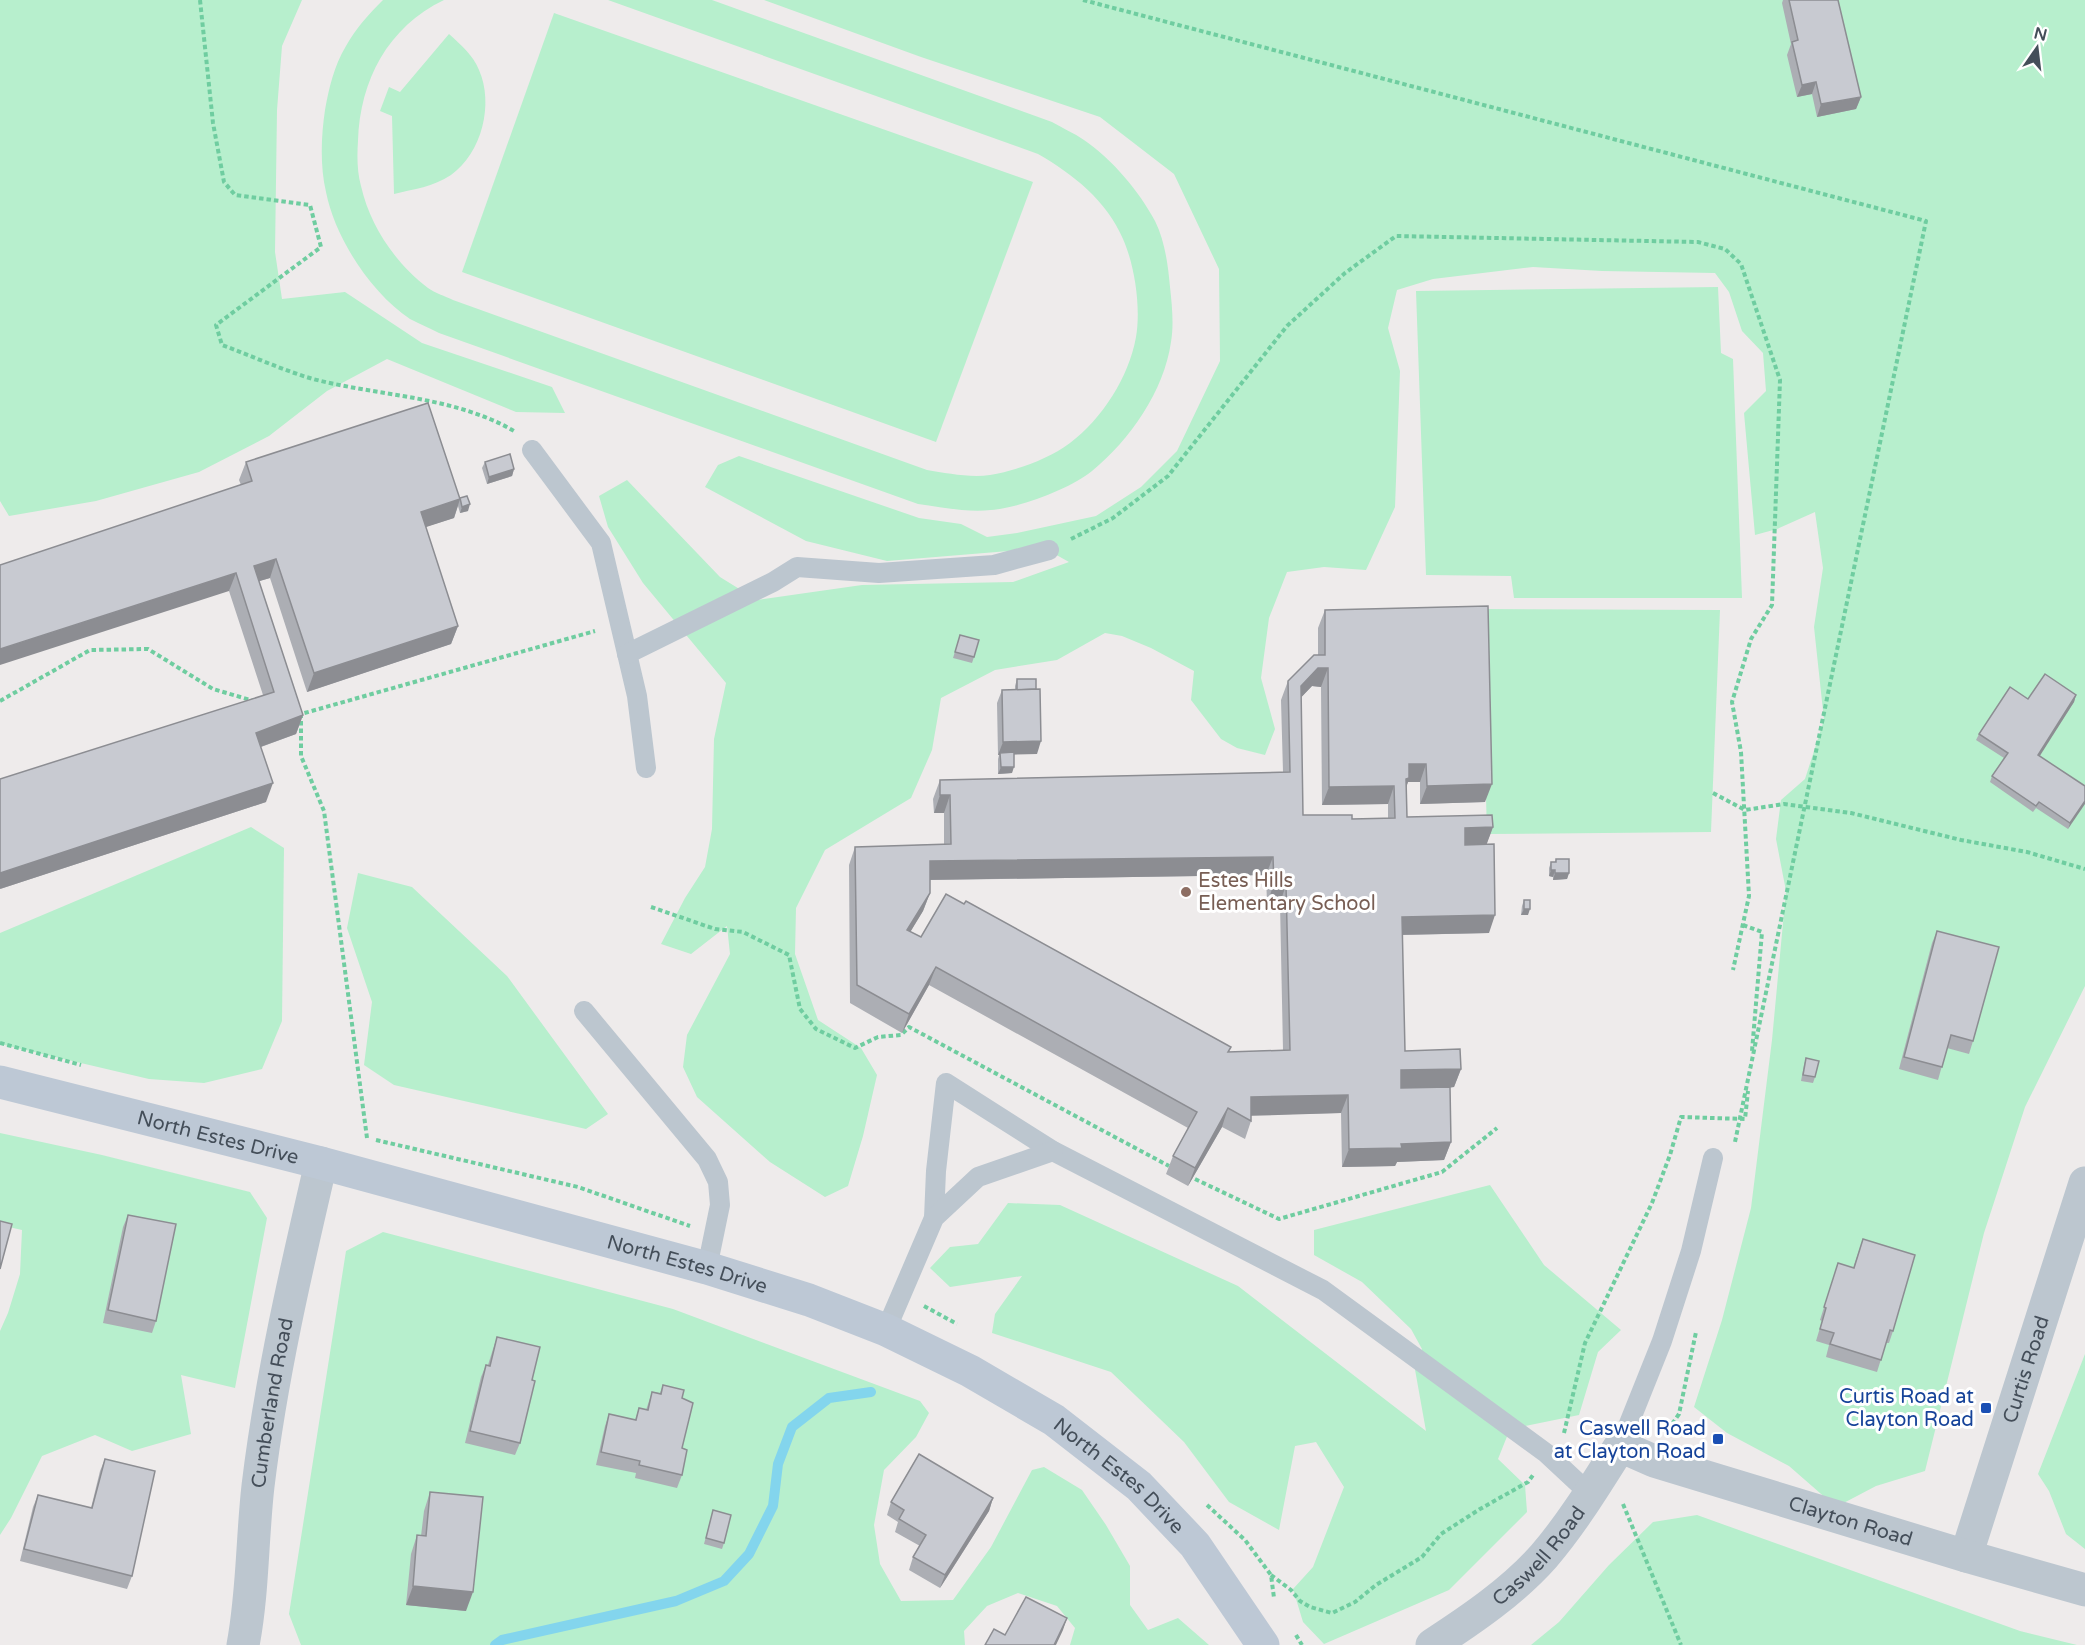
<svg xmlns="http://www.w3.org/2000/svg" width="2085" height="1645" font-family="'Varela Round',sans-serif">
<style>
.green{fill:#b7efcd}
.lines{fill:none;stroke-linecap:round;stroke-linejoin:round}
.stream{stroke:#83d5ed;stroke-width:10}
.path{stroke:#6fcda0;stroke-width:4;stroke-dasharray:4.5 3;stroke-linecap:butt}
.service{stroke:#bcc6cf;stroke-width:20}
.minor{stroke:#bcc6cf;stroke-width:33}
.secondary{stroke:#bdc8d5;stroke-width:33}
.wall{fill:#acaeb4;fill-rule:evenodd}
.shaded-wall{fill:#8c8d92}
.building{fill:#c8cad1;stroke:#8c8d92;stroke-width:1.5;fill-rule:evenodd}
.education-dot{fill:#8d6e63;stroke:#fff;stroke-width:2}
.transit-dot{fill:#1a4fb4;stroke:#fff;stroke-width:2}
.labels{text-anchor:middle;stroke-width:6;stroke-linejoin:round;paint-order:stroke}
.education-label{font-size:20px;fill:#785e54;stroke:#fff;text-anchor:start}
.street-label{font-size:20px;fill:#444e59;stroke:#fff}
.transit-label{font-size:20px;fill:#164399;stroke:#fff;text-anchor:end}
</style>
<rect width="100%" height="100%" fill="#eeebeb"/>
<g class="green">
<path d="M0,0h302l-20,46 -5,64 -2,142 7,47 63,-7 77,51 130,44 13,26 -49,-1 -129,-53 -60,32 -58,45 -70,36 -103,29 -87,15 -9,-15z"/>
<path d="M383,0h61c-56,27 -84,80 -86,141 -1,14 -1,31 3,45 9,40 35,78 67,102 7,5 17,8 25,12l474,170c19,3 43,8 63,5 27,-5 57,-15 80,-32 32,-24 59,-66 66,-106 5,-29 -1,-71 -13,-98 -16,-38 -50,-65 -85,-85l-430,-154h104l340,122c10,6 22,11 32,18 28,19 55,51 71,81 10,20 13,44 15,66 2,18 4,38 1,55 -7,49 -41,98 -79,129 -22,18 -73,37 -101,39 -23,3 -49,-3 -73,-6l-479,-171c-9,-5 -20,-9 -29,-14 -39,-26 -75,-81 -84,-127 -6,-26 -5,-55 -1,-82 4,-22 9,-44 21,-64 10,-18 23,-32 37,-46z"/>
<path d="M764,0h1321v986l-60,121 -41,126 -59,238 -49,15 -40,21 -47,-41 -62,-33 -33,-26 28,-87 29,-112 21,-168 14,-149 -10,-52 5,-39 24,-21 19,-59 -10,-93 9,-59 -8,-56 -38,17 -22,6 -11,-122 22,-22 -3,-38 -21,-22 -13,-39 -14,-19 -113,-2 -69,-4 -100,12 -36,11 -9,38 12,43 -5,136 -29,63 -42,-3 -37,5 -18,46 -8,60 14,51 -10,26 -28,-7 -16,-9 -30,-39 3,-29 -43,-23 -29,-12 -17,-3 -48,27 -62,10 -54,28 -9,52 -21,48 -86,52 -29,58 -1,46 23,66 43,28 16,27 -14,61 -15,50 -23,11 -55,-35 -73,-65 -14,-30 4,-32 43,-81 -3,-28 -36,28 -30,-10 24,-46 20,-31 7,-38 2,-90 12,-56 -83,-100 -35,-56 -9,-31 28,-16 93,97 37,23 105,-15 151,-3 56,-20 -25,-14 -157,13 -81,-20 -101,-54 13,-22 21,-9 180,62 42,6 26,13 30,-4 79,-17 45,-29 36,-36 43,-90 -1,-92 -45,-95 -74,-57 -179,-60z"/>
<path d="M554,13l479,169 -97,260 -474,-170z"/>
<path d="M449,34c12,11 24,21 30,36 15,34 3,83 -28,105 -18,12 -37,14 -57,19l-2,-78 -12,-5 9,-24 11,5z"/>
<path d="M1718,287l3,66 12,6 9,239h-228l-3,-22 -85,-1 -10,-284z"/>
<path d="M1481,609l239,1 -9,222 -224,2z"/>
<path d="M251,827l33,21 -2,173 -20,48 -58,14 -55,-4 -149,-35v-111z"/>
<path d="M358,873l54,14 95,89 101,138 -22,15 -192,-44 -30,-20 8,-63 -25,-74z"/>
<path d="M0,1133l102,22 148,37 17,26 -32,170 -54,-13 10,59 -59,17 -37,-16 -53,21 -31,62 -11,17v-204l8,-18 12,-39 2,-44 -22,-5z"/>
<path d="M1490,1185l54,80 77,65 -23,22 -19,63 -69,14 -12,30 27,26 2,27 -78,78 -125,54 -21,-22 -10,-33 20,-22 31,-80 -28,-45 -21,4 -16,84 -50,-28 -45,-60 -73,-70 -119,-39 3,-19 27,-38 -72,11 -20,-19 20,-21 28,-3 30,-41 52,2 178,81 188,145 -12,-67 8,-15 -11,-20 -49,-47 -48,-27v-25z"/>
<path d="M383,1232l290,77 247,92 9,12 -13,24 -32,33 -10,55 6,39 21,37 52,-1 38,-53 41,-77 12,-3 38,23 24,35 24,41v39l18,25 30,-12 31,27h-139l5,-17 -18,-22 -39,-13 -31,13 -23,25 1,14h-664l-12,-31 57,-363z"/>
<path d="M2085,1354v195l-19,-15 -17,-43 -11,-17z"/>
<path d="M1697,1515l323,116 57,14h-546l28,-23 50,-57 44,-43z"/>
</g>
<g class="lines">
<path class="stream" d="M495,1645l7,-5 174,-39 48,-20 25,-27 24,-48 5,-42 14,-37 37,-29 42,-6"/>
<g class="path">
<path d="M200,0l13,123 11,59 11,13 75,10 11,42 -105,78 6,20c30,11 60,25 91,34 65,17 141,17 201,52"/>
<path d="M1083,0l843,221 -191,921"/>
<path d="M1071,539l42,-21 55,-42 119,-150 58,-53 51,-37 302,6 27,7 16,15 39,116 -8,225 -21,34 -19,63 9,50 8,144 -16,74"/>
<path d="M0,701l90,-51 58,-1 65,40 41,12"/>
<path d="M1713,793l32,17 39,-6 67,9 110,27 66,12 58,17"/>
<path d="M651,907l64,22 28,3 46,23 11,54 16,20 39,19 23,-11 23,-2 8,-8 260,139"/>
<path d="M1743,925l19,7 -10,119"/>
<path d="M0,1043l81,22"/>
<path d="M367,1138l-43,-327 -23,-55v-42l294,-83"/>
<path d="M376,1140l202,47 112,39"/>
<path d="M1195,1179l84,40 163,-47 55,-44"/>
<path d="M924,1306l33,18"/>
<path d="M1668,1430l11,-16 17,-82"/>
<path d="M1564,1433l21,-90 67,-140 18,-48 11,-38 64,2 3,-28"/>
<path d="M1623,1504l58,141"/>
<path d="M1207,1505l38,35 26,35 3,23"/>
<path d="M1271,1575l20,15 9,11 10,6 22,6 23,-11 21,-17 46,-28 19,-23 39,-25 48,-27 5,-7"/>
<path d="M1296,1635l6,10"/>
</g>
<g class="service">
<path d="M532,450l69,93 36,153 9,72"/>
<path d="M627,654l146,-72 24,-15 82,6 115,-8 55,-15"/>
<path d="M584,1011l123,148 11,23 2,23 -13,63"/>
<path d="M934,1218l2,-47 10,-88 107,68 270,139 223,163 44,41"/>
<path d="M886,1330l48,-112 44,-41 75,-26"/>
<path d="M1620,1446l42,-105 29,-90 22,-93"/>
</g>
<g class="minor">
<path id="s1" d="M1966,1556l119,-373"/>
<path id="s2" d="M243,1645c10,-52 9,-106 15,-159 13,-108 38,-216 63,-323"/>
<path id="s3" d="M1432,1645c40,-26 81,-54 112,-89 29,-34 52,-72 76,-110l34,15 312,95 119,34"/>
</g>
<path class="secondary" id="s4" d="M0,1082l321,81 386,105 102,32 77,30 84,41 84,49 85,66 56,59 68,100"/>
</g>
<g class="wall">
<path d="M1783,0h55l23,97 -5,12 -39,8 -5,-23 -15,3 -10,-42 4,-11 -9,-41z"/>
<path d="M246,462l214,36 8,13 -8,2 -2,-7 -4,12 -29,9 33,99 -7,18 -144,48 -37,-114 -11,3 44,134 -7,19 -35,13 5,55 -266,87 263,-194 -34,-104 12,-106 -2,-5z"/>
<path d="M485,462l29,7 -2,7 -25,8 -5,-16z"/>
<path d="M1325,610l160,192 -65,2v-22h-12l-2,5 1,30 86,10 -7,18 3,88 -87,2 3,116 56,18 -7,18 -4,1 1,54 -7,18 -47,2 -2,4 -53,1 -1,-54 -90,2v6l-6,18 -23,-12 -34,59 -22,-12 7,-18 15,-28 -259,-143 -27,48 -52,-30 -1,-138 6,-18 89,-3v-31h-10l-1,-14 7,-19 343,-8 -2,-72 7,-19 30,-26v-27zM1312,686l9,1 1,118 66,-1v14l-36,1 -49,-4 -2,-118zM1266,875l1,28h13l3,147 -54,2 -308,-115 -11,-5 13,-21 7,-18v-13z"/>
<path d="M960,635l14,22 -2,6 -19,-5z"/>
<path d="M1017,679l20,75h-23l-2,19 -14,1v-15l1,-4h-1l-1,-52 5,-13h13v-4z"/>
<path d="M2076,695l-2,7 -35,54 46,30 -17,43 -32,-21 -3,4 -43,-30 2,-6 12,-18 -28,-18 3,-6 49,-35z"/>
<path d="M1556,859l13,14 -2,6 -14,1v-3l-4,-1v-8l2,-6h4z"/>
<path d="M1524,900l4,15h-7l1,-9z"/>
<path d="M1937,931l36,110 -4,13 -22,-6 -9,32 -39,-11 33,-126z"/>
<path d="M1806,1058l9,19 -2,6 -12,-2 3,-16z"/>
<path d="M128,1215l28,106 -4,12 -49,-10 20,-96z"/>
<path d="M1863,1239l30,92 -4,12h-3l-9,29 -51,-15 3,-12 -13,-4 6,-20 -2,-1 18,-57 15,5z"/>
<path d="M497,1337l35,43 -12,63 -5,12 -50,-12 16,-66 5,-12h2l5,-16z"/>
<path d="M663,1385l19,13v77l-5,13 -42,-10 1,-5 -40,-8 9,-39 4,-12 26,6 4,-12 7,2 6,-18 8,1z"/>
<path d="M105,1459l27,117 -5,13 -107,-28 13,-54 5,-12 53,13 9,-37z"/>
<path d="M430,1492l36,119 -60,-6 5,-51 6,-19 4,1 3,-25z"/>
<path d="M993,1498l-4,13 -49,77 -31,-18 4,-13 7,-11 -25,-14 3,-10 -11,-7 4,-13z"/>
<path d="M713,1510l11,33 -2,6 -18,-5z"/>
</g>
<g class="shaded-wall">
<path d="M1816,82l-4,12 -15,3 5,-12z"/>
<path d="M1861,97l-5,12 -39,8 4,-13z"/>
<path d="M514,469l-2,7 -25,8 2,-7z"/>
<path d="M460,499l-6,19 -40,13 7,-19z"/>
<path d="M470,504l-2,7 -8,2 2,-6z"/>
<path d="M276,559l-6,19 -23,7 7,-19z"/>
<path d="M236,573l-7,18 -229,74v-16z"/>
<path d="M458,626l-7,18 -144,48 7,-19z"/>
<path d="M1318,668h10l-7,19 -9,-1 -18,19 7,-19z"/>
<path d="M2076,695l-2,7 -38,60 2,-7z"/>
<path d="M303,715l-7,19 -47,17 7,-18z"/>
<path d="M1041,741l-4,13 -39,1 5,-13z"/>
<path d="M1409,764h17l-6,18h-12l-5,15z"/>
<path d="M1001,767h13l-2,6 -14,1z"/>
<path d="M273,783l-7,19 -266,87v-16z"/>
<path d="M1492,784l-7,18 -65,2 7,-18z"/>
<path d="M1394,786l-6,18 -66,1 7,-18z"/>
<path d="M940,795h10l-6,18h-10z"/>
<path d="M2085,801v3l-17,25 2,-6z"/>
<path d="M1493,827l-7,19h-28l7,-18z"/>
<path d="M1273,857l-7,18 -343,5 7,-19z"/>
<path d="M1551,870h4l-2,7 -4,-1z"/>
<path d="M1555,873h14l-2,6 -14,1z"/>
<path d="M1274,884l12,1 -6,18h-13z"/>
<path d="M930,893l-7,18 -23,38 7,-19z"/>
<path d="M1524,909h6l-2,6h-7z"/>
<path d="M1495,915l-6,18 -94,2 7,-18z"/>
<path d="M936,967l-7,18 -27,48 7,-19z"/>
<path d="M1461,1069l-7,18 -60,2 7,-19z"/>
<path d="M1348,1095l-7,18 -97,3 7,-19z"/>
<path d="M1228,1108l-6,19 -34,59 7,-18z"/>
<path d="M1451,1142l-7,18 -47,2 -2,4 -53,1 7,-18 52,-5z"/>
<path d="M993,1498l-4,13 -49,77 5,-13z"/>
<path d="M413,1586l60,6 -7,19 -60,-6z"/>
<path d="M1067,1618l-4,12 -7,15h-2z"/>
</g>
<g class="building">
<path d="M1789,0h49l23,97 -40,7 -5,-22 -14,3 -10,-43 6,-2z"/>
<path d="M428,403l32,96 -39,13 37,114 -144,47 -38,-114 -22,7 49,149 -47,18 17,50 -273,90v-94l274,-87 -38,-119 -236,76v-84l252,-84 -6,-19z"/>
<path d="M510,454l4,15 -25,8 -4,-15z"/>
<path d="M467,496l3,8 -8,3 -2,-9z"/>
<path d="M1488,606l4,178 -65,2 -1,-22h-17v14l-3,1 1,38 85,-2 1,12 -28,1v17l29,-1 1,71 -93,2 3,134 55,-2 1,20 -60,1v18l49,-1 1,55 -50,2 1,4 -53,1 -1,-54 -97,2v24l-23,-13 -33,60 -22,-12 24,-44 -261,-145 -27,47 -52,-29 -2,-138 96,-3 -1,-49h-10v-15l350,-8 -2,-91 26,-26h11v-45zM1318,668h10l1,119 65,-1 1,32 -43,1v-4h-49l-2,-129zM1273,857l1,27 12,1 4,165 -62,2 3,-5 -2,-1 -263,-145 -2,3 -18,-10 -25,43 -14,-7 23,-37v-32z"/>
<path d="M960,635l19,5 -5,17 -19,-5z"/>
<path d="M2045,674l31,21 -38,60 47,31v15l-15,22 -31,-21 -3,4 -44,-30 16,-23 -29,-19 31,-47 18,12z"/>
<path d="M1017,679h19v10l-19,1z"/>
<path d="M1040,689l1,52 -38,1 -1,-52z"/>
<path d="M1014,752v15h-13l-1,-14z"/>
<path d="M1556,859h13v14h-14v-3h-4v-8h5z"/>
<rect x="1524" y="900" width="6" height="9"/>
<path d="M1937,931l62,16 -26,94 -22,-6 -9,32 -38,-10z"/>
<path d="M1806,1058l13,3 -4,16 -12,-2z"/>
<path d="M128,1215l48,9 -20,97 -48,-11z"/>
<path d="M0,1221l12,3 -12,45z"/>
<path d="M1863,1239l52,16 -22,76 -3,-1 -9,30 -51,-16 4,-11 -14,-4 6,-21 -2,-1 14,-44 16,5z"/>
<path d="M497,1337l43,10 -8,33 3,1 -15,62 -50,-12 16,-66 4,1z"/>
<path d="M663,1385l21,5 -2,8 11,5 -11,45 5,2 -5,25 -43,-10 1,-4 -39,-9 8,-38 27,6 3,-12 9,2 4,-18 9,2z"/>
<path d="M919,1454l74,44 -48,77 -32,-18 13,-22 -27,-16 5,-9 -13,-8z"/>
<path d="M105,1459l50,12 -23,105 -108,-27 14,-54 54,13z"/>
<path d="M430,1492l53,5 -10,95 -60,-6 4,-51 9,1z"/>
<path d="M713,1510l18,5 -7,28 -18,-5z"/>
<path d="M1026,1597l41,21 -13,27h-69l9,-16 11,6z"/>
</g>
<circle class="education-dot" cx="1186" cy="892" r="6"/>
<g class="transit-dot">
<rect x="1980" y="1402" width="12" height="12" rx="3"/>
<rect x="1712" y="1433" width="12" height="12" rx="3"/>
</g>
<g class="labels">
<g class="education-label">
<text x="1198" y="887">Estes Hills<tspan x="1198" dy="23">Elementary School</tspan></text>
</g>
<g class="street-label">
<text dy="7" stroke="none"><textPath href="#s4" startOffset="225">North Estes Drive</textPath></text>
<text dy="7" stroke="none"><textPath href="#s4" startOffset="711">North Estes Drive</textPath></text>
<text dy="7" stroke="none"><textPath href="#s1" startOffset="196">Curtis Road</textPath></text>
<text dy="7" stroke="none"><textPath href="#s2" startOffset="244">Cumberland Road</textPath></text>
<text dy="7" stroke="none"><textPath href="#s4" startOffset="1197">North Estes Drive</textPath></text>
<text dy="7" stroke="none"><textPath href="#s3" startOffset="520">Clayton Road</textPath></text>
<text dy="7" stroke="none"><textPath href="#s3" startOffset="140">Caswell Road</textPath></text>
</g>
<g class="transit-label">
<text x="1974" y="1403">Curtis Road at<tspan x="1974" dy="23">Clayton Road</tspan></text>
<text x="1706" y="1435">Caswell Road<tspan x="1706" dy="23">at Clayton Road</tspan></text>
</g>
</g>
<g transform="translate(2037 48) rotate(14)" stroke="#ffffff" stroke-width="4.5" paint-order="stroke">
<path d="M0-4.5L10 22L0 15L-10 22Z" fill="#444e59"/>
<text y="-9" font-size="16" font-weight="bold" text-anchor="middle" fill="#444e59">N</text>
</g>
</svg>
